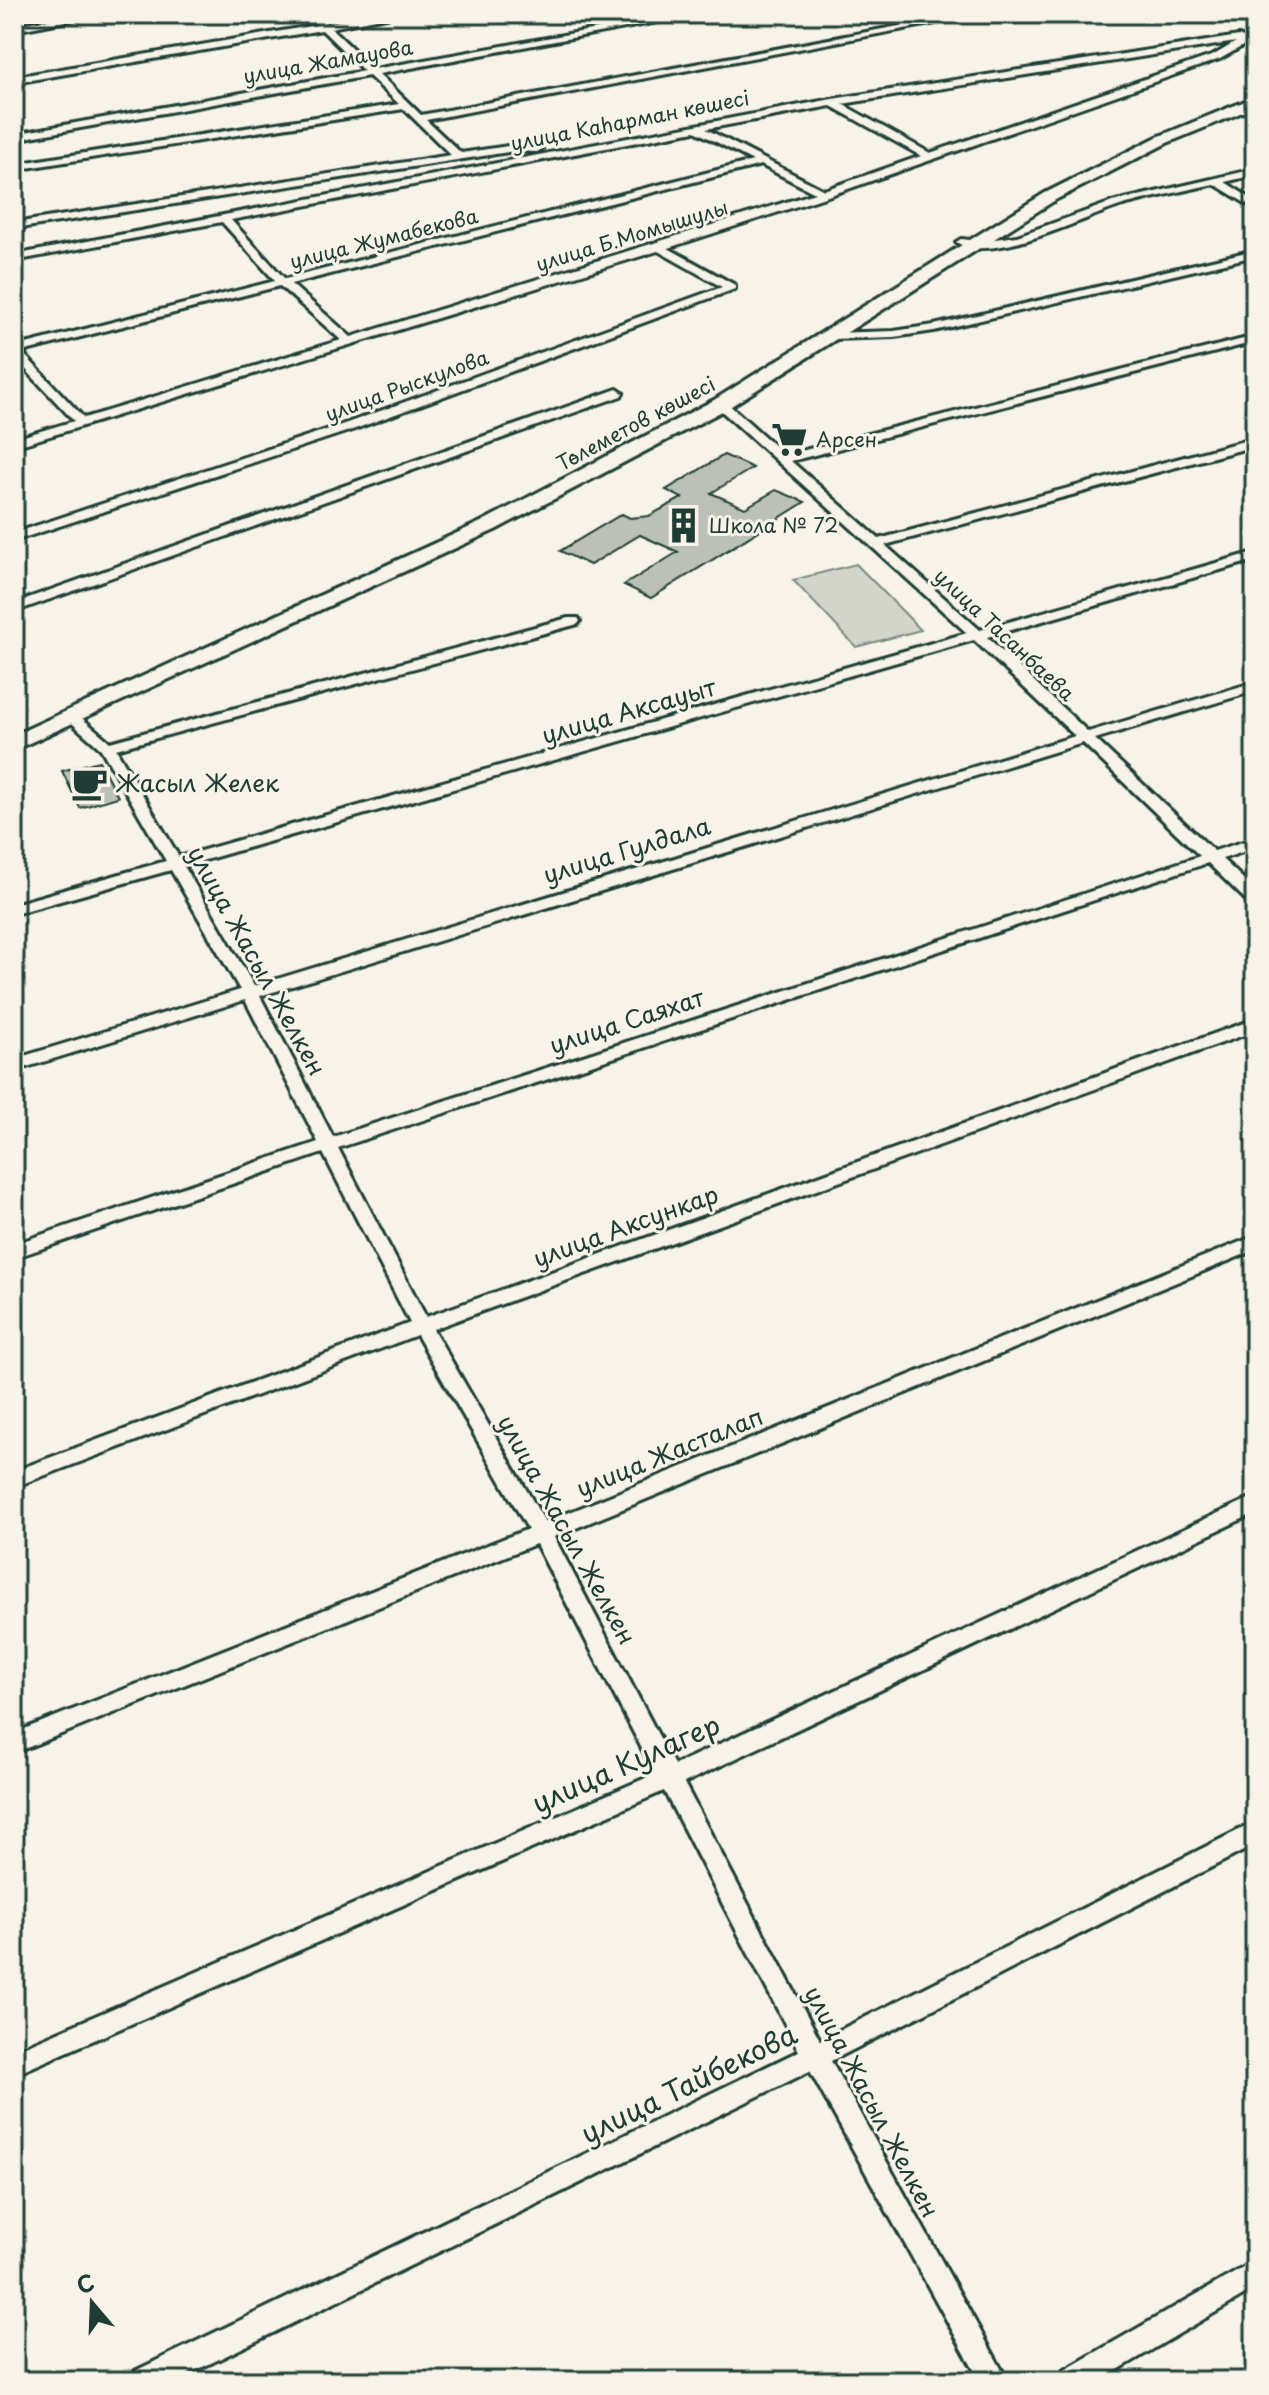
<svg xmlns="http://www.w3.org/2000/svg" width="1269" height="2395" font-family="'Playpen Sans',sans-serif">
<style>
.green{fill:#d3d5ca;stroke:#79897f;stroke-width:2}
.building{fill:#bbc1b6;stroke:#1f3d34;stroke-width:2}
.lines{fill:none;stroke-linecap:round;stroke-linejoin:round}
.street-casing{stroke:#1f3d34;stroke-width:6}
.primary-casing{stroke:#1f3d34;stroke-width:6}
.street{fill:#f7f3e8;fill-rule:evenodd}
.primary{fill:#f7f3e8;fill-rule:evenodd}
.labels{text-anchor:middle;stroke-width:6;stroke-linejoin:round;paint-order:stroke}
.far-street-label{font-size:20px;fill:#1f3d34;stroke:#f7f3e8}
.far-poi-label{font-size:20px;fill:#1f3d34;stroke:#f7f3e8;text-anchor:start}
.street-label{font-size:24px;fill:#1f3d34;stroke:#f7f3e8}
.poi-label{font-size:24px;fill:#1f3d34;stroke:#f7f3e8;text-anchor:start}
.near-street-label{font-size:28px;fill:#1f3d34;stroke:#f7f3e8}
</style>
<rect width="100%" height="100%" fill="#f7f3e8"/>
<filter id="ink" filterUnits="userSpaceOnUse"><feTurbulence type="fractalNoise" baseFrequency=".0125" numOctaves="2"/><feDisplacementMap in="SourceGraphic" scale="16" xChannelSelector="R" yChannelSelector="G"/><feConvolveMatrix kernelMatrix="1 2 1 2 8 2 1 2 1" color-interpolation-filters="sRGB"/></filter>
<g filter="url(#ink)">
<path class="green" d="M856,564l65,66 -65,17 -63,-67z"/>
<g class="building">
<path d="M724,455l29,13 -42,25 34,15 31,-18 29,12 -154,96 -27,-13 54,-33 -38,-17 -50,30 -30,-14 62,-37 8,4 19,-2 33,-18 -16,-8z"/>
<path d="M99,761l19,36 -38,11 -18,-37z"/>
</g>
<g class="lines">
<defs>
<g id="street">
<path d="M82,14h21l-89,17v-6z"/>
<path d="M306,14h10l10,9 54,-9h21l-70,14 43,41 306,-55h20l-321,60 42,41 542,-101h20l-557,106 35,33 54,-8 26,2 1,2 -5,3 -22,-1 -501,78v-6l437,-68 -47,-46 -390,61v-6l385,-60 -30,-28 -355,64v-6l350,-63 -42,-41 -308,53v-6l303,-52z"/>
<path d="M1249,35h6v4l-35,20 -392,137 -160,52 67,37v4l-380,140 -341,112v-8l333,-110 375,-136 -64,-36 -644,196v-8l60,-18 -60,-64v-10l261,-66 -53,-59 -208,39v-6l818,-156 407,-63 4,2zM1236,42l-22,13 -284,98 -88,-49zM831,106l90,50 -97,34 -118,-61zM695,131l58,30 -468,118 -54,-59zM761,165l54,28 -464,144 -60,-53zM280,286l61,54 -257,78 -62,-66z"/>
<path d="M1255,169v6l-30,7 30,19v8l-41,-25c-31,7 -61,13 -91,21 -40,12 -131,60 -167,37l5,-3 19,2 37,-5 95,-34z"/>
<path d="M1255,250v6l-321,75 -40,6 -62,2 -6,-3 6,-3 62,-2 40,-6z"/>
<path d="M1255,336v6l-464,119 88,78 376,-101v8l-370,99 95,85 275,-78v8l-268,77 101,95 167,-50v9l-160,48 119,112 41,-13v10l-33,11 33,31v14l-6,-1 -41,-40 -870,285 88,169 829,-298v12l-822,298 112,193 710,-286v14l-701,287 120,228 581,-269v17l-571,270 136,257 435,-218v23l-424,216 177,320h-28l-170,-310 -636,310h-42l3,-10 664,-320 -135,-260 -650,284v-24l641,-277 -119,-230 -522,209v-20l514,-204 -111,-194 -403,152v-16l396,-148 -87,-170 -309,105v-14l304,-102 -73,-142 -231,71v-12l226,-69 -69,-120 -157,44v-10l152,-43 -65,-112 -36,-32 7,-4 5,1 33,28 458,-124h10l2,3 -2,3 -462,125 63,108 788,-224 -250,-226v-6h8l60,54zM974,640l101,96 -821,250 -70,-120zM1083,743l117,113 -867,281 -73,-141z"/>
<path d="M617,389l6,4 -2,3 -607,216v-9z"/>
<path d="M1255,2261v28l-156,92h-39l3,-10z"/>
</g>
<path id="primary" d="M1255,97v10l-88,36 -110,56 -329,209 -233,122 -481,220v-15l467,-213 233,-122 331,-207 112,-56z"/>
</defs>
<use href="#street" class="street-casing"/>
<use href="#primary" class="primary-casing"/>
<use href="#street" class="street"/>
<use href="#primary" class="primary"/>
</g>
</g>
<defs>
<symbol id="supermarket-bare" viewBox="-9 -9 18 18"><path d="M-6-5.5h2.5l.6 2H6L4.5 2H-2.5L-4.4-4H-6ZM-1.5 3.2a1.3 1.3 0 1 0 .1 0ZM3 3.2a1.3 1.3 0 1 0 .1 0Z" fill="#1f3d34" stroke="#f7f3e8" stroke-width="2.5" paint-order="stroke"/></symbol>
<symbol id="building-bare" viewBox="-9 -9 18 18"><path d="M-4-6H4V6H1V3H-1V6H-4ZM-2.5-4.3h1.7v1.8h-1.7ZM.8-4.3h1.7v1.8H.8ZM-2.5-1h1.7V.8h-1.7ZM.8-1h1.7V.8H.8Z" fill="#1f3d34" stroke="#f7f3e8" stroke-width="2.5" paint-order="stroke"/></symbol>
<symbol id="cafe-bare" viewBox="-9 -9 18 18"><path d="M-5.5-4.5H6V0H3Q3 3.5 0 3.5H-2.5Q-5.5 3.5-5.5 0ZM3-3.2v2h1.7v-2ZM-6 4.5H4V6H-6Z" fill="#1f3d34" stroke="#f7f3e8" stroke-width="2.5" paint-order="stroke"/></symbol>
</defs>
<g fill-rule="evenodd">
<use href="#supermarket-bare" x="764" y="414" width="51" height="51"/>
<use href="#building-bare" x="658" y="500" width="51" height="51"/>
<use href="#cafe-bare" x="64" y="758" width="51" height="51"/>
</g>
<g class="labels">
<g class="far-street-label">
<text transform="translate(328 62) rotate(-10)" y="7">улица Жамауова</text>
<text transform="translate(630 121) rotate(-11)" y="7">улица Каһарман көшесі</text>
<text transform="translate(632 236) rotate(-17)" y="7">улица Б.Момышулы</text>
<text transform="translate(384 239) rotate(-14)" y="7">улица Жумабекова</text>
<text transform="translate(407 386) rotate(-20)" y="7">улица Рыскулова</text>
<text transform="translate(636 424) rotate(-28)" y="7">Төлеметов көшесі</text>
<text transform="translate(1004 635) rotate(43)" y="7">улица Тасанбаева</text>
</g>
<g class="far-poi-label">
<text x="816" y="447">Арсен</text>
<text x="709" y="533">Школа № 72</text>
</g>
<g class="street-label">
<text transform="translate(629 712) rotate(-16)" y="8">улица Аксауыт</text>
<text transform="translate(627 851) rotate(-17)" y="8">улица Гулдала</text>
<text transform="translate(256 961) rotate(61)" y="8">улица Жасыл Желкен</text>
<text transform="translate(627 1022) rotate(-18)" y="8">улица Саяхат</text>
<text transform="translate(626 1227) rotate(-20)" y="8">улица Аксункар</text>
<text transform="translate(670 1453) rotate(-22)" y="8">улица Жасталап</text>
<text transform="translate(566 1530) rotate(61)" y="8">улица Жасыл Желкен</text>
<text transform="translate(871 2102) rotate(62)" y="8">улица Жасыл Желкен</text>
</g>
<g class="poi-label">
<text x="116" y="792">Жасыл Желек</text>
</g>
<g class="near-street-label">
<text transform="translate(626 1764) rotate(-24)" y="10">улица Кулагер</text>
<text transform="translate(689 2084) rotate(-26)" y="10">улица Тайбекова</text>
</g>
</g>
<rect width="1269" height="2395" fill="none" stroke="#f7f3e8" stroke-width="48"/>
<rect x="24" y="24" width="1221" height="2347" fill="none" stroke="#1f3d34" stroke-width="3" filter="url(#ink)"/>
<g transform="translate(92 2303) rotate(341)" stroke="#f7f3e8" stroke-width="6" paint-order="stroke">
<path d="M0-6L14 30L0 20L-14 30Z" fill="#1f3d34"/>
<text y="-12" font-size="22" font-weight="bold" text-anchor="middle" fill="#1f3d34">С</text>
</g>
</svg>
